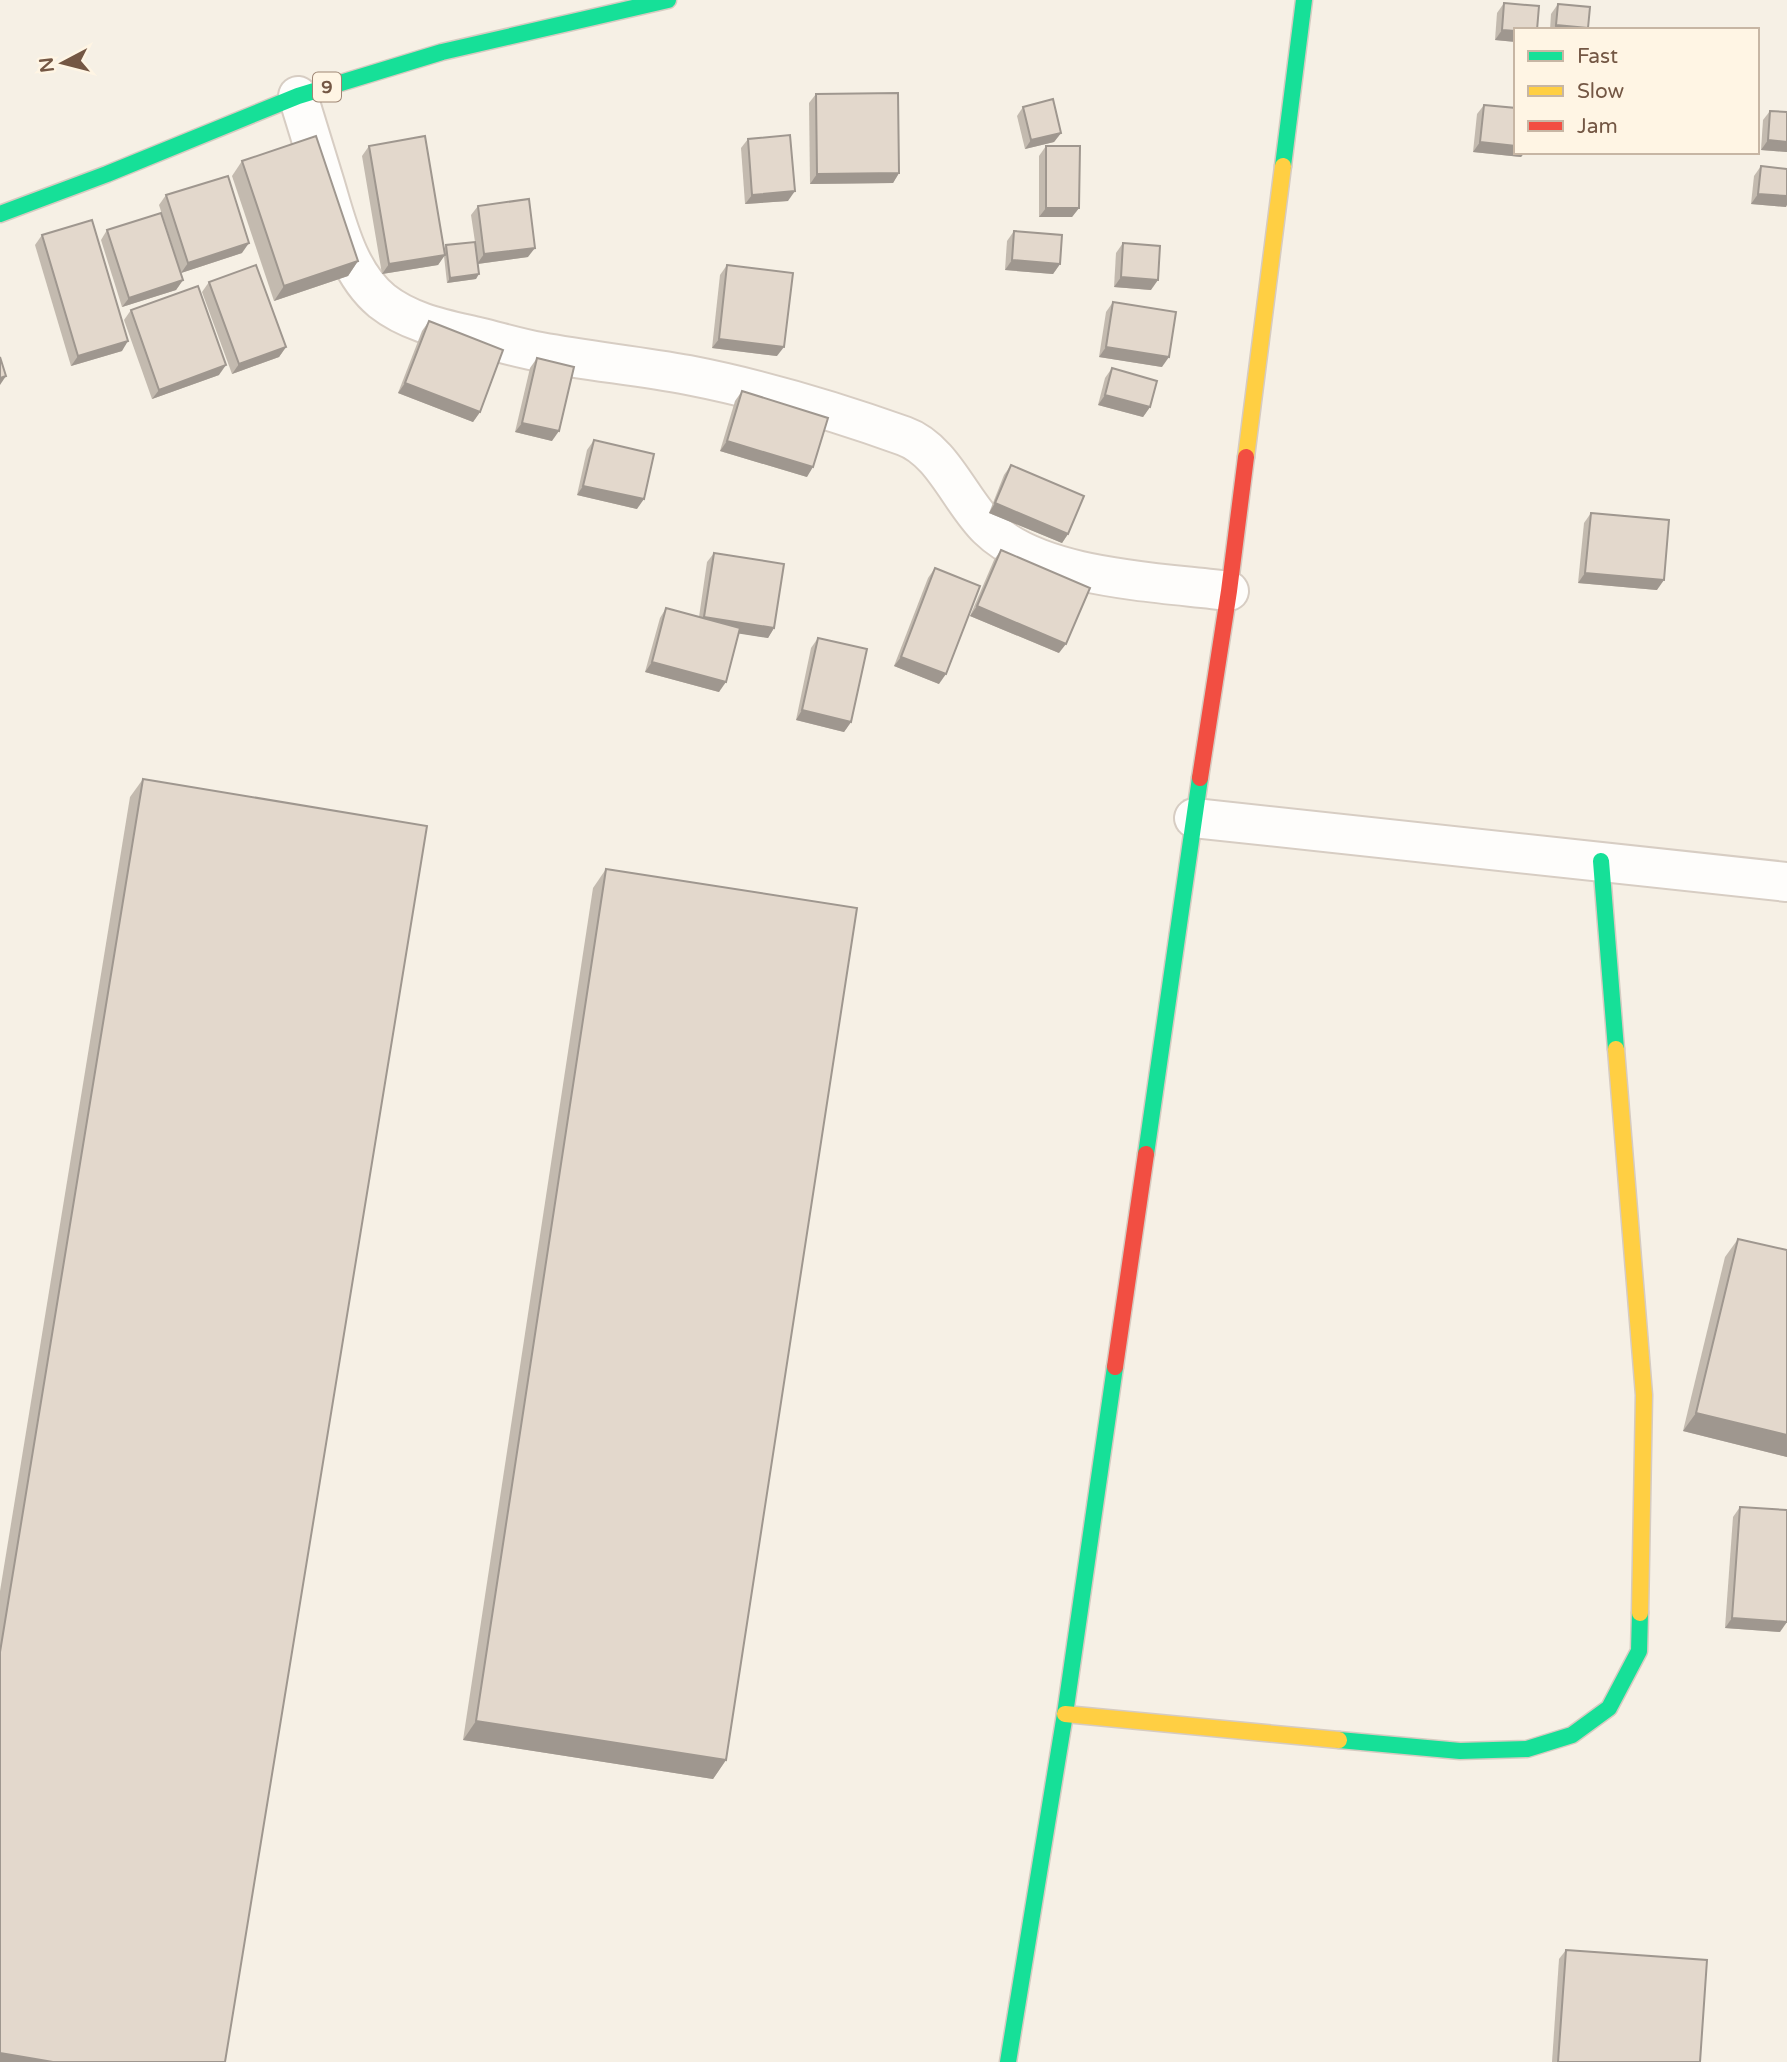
<svg xmlns="http://www.w3.org/2000/svg" width="1787" height="2062" font-family="'Varela Round',sans-serif">
<style>
.lines{fill:none;stroke-linecap:round;stroke-linejoin:round}
.street-casing{stroke:#d7cdc3;stroke-width:42}
.fast-casing{stroke:#d6cbc1;stroke-width:19}
.slow-casing{stroke:#d6cbc1;stroke-width:19}
.jam-casing{stroke:#d6cbc1;stroke-width:19}
.street{stroke:#fefdfb;stroke-width:38}
.fast{stroke:#16e098;stroke-width:16}
.slow{stroke:#ffcf43;stroke-width:16}
.jam{stroke:#f24e42;stroke-width:16}
.wall{fill:#c3baaf}
.shaded-wall{fill:#9f978f}
.building{fill:#e3d8cc;stroke:#9f978f;stroke-width:2}
.labels{text-anchor:middle;stroke-width:7;stroke-linejoin:round;paint-order:stroke}
.shield{fill:#fff5e4;stroke:#9e8674;stroke-width:2}
.shield-label{font-size:18px;font-weight:bold;fill:#745744}
</style>
<rect width="100%" height="100%" fill="#f6f0e5"/>
<g class="lines">
<defs>
<g id="street">
<path d="M298,96c9,29 18,58 27,88 12,40 23,89 57,117 28,22 62,28 96,36 21,5 41,11 62,15 49,9 99,14 148,23 72,14 146,36 216,61 39,14 56,65 84,92 52,51 171,54 241,63"/>
<path d="M1194,818l593,64"/>
</g>
<g id="fast">
<path d="M1283,166l21,-166"/>
<path d="M0,214l107,-40 191,-78 144,-44 226,-52"/>
<path d="M1601,861l15,188"/>
<path d="M1146,1154l54,-376"/>
<path d="M1339,1740l121,11 67,-2 45,-14 37,-27 30,-57 1,-38"/>
<path d="M1008,2062l57,-348 50,-347"/>
</g>
<g id="slow">
<path d="M1246,457l37,-291"/>
<path d="M1616,1049l28,346 -4,218"/>
<path d="M1065,1714l274,26"/>
</g>
<g id="jam">
<path d="M1200,778l29,-187 17,-134"/>
<path d="M1115,1367l31,-213"/>
</g>
</defs>
<use href="#street" class="street-casing"/>
<use href="#fast" class="fast-casing"/>
<use href="#slow" class="slow-casing"/>
<use href="#jam" class="jam-casing"/>
<use href="#street" class="street"/>
<use href="#fast" class="fast"/>
<use href="#slow" class="slow"/>
<use href="#jam" class="jam"/>
</g>
<g class="wall">
<path d="M1504,3l12,27v12l-21,-2 2,-27z"/>
<path d="M1558,4l30,24 -1,2h-37l1,-16z"/>
<path d="M816,94l83,79 -6,10 -83,1 -1,-81z"/>
<path d="M1484,105l32,47h9l-4,5 -48,-5 4,-38z"/>
<path d="M1023,107l38,26 -7,9 -29,7 -8,-33z"/>
<path d="M1770,111l17,41 -26,-2 2,-30z"/>
<path d="M748,139l40,62 -43,3 -4,-56z"/>
<path d="M369,146l75,103 2,-4 29,-3 -4,-27 7,-9 50,51 -50,7 -2,15 -29,4 -3,-27 -6,9 -56,9 -20,-118z"/>
<path d="M1046,146l33,62 -7,9h-33v-61z"/>
<path d="M242,161l116,100 -10,15 -74,25 -42,-125z"/>
<path d="M1761,166l25,41 -35,-3 3,-28z"/>
<path d="M166,195l76,58 -61,20 -22,-68z"/>
<path d="M107,230l76,50 -7,10 -54,17 -21,-67z"/>
<path d="M1014,231l46,33 -7,10 -48,-4 2,-29z"/>
<path d="M42,235l80,116 -51,15 -36,-121z"/>
<path d="M1123,243l28,47 -37,-3 2,-34z"/>
<path d="M727,265l50,91 -65,-8 8,-73z"/>
<path d="M209,282l77,65 -7,10 -47,17 -30,-82z"/>
<path d="M1113,302l49,65 -63,-10 7,-45z"/>
<path d="M131,310l88,65 -67,24 -28,-79z"/>
<path d="M429,321l51,91 -7,10 -75,-29 24,-62z"/>
<path d="M537,358l15,83 -37,-9 15,-64z"/>
<path d="M1112,368l38,39 -7,10 -45,-12 7,-27z"/>
<path d="M742,391l65,86 -87,-26 15,-50z"/>
<path d="M594,440l43,69 -60,-14 10,-45z"/>
<path d="M1011,465l57,69 -6,9 -73,-30 15,-38z"/>
<path d="M1591,513l66,77 -79,-7 6,-60z"/>
<path d="M1001,550l58,103 -89,-37 24,-56z"/>
<path d="M714,553l60,75 -6,10 -29,-5 -20,59 -74,-20 15,-54 6,-10 33,9 8,-55z"/>
<path d="M935,568l4,116 -45,-18 34,-88z"/>
<path d="M818,638l33,84 -7,10 -48,-12 15,-72z"/>
<path d="M143,779l-143,1283v-471l130,-794z"/>
<path d="M606,869l120,891 -13,19 -250,-39 130,-852z"/>
<path d="M1738,1239l49,11v207l-104,-26 42,-174z"/>
<path d="M1740,1507l40,125 -55,-4 8,-111z"/>
<path d="M1566,1950l134,112h-148l7,-103z"/>
</g>
<g class="shaded-wall">
<path d="M1556,25l32,3 -1,2h-34z"/>
<path d="M1502,30l14,1v11l-21,-2z"/>
<path d="M1061,133l-7,9 -29,7 6,-9z"/>
<path d="M1768,140l19,2v10l-26,-2z"/>
<path d="M1480,142l36,4v6h9l-4,5 -48,-5z"/>
<path d="M899,173l-6,10 -83,1 7,-10z"/>
<path d="M795,191l-7,10 -43,3 7,-9z"/>
<path d="M1758,194l29,2v9l-1,2 -35,-3z"/>
<path d="M1046,208h33l-7,9h-33z"/>
<path d="M249,243l-7,10 -61,20 7,-10z"/>
<path d="M535,248l-7,9 -51,7 7,-10z"/>
<path d="M445,255l-7,10 -56,9 7,-10z"/>
<path d="M1012,260l48,4 -7,10 -48,-4z"/>
<path d="M358,261l-10,15 -74,25 10,-15z"/>
<path d="M479,274l-3,5 -29,4 3,-5z"/>
<path d="M1121,277l37,3 -7,10 -37,-3z"/>
<path d="M183,280l-7,10 -54,17 7,-9z"/>
<path d="M719,339l65,8 -7,9 -65,-8z"/>
<path d="M128,341l-6,10 -51,15 7,-10z"/>
<path d="M286,347l-7,10 -47,17 7,-10z"/>
<path d="M1106,347l63,10 -7,10 -63,-10z"/>
<path d="M226,365l-7,10 -67,24 7,-9z"/>
<path d="M6,376l-6,9v-7z"/>
<path d="M405,383l75,29 -7,10 -75,-29z"/>
<path d="M1105,395l45,12 -7,10 -45,-12z"/>
<path d="M522,423l37,8 -7,10 -37,-9z"/>
<path d="M727,441l86,26 -6,10 -87,-26z"/>
<path d="M583,486l61,13 -7,10 -60,-14z"/>
<path d="M995,503l73,31 -6,9 -73,-30z"/>
<path d="M1585,573l79,7 -7,10 -79,-7z"/>
<path d="M977,606l89,38 -7,9 -89,-37z"/>
<path d="M704,617l70,11 -6,10 -71,-11z"/>
<path d="M901,657l45,17 -7,10 -45,-18z"/>
<path d="M652,662l74,20 -7,10 -74,-20z"/>
<path d="M802,710l49,12 -7,10 -48,-12z"/>
<path d="M1696,1413l91,22v22l-104,-26z"/>
<path d="M1732,1618l55,4 -7,10 -55,-4z"/>
<path d="M476,1721l250,39 -13,19 -250,-39z"/>
<path d="M0,2053l53,9h-53z"/>
</g>
<g class="building">
<path d="M1504,3l35,3 -2,24h-21v1l-14,-1z"/>
<path d="M1558,4l32,3 -2,21 -32,-3z"/>
<path d="M898,93l1,80 -82,1 -1,-80z"/>
<path d="M1053,99l8,34 -30,7 -8,-33z"/>
<path d="M1484,105l32,3v38l-36,-4z"/>
<path d="M1770,111l17,1v30l-19,-2z"/>
<path d="M790,135l5,56 -43,4 -4,-56z"/>
<path d="M316,136l42,125 -74,25 -42,-125z"/>
<path d="M425,136l20,119 -56,9 -20,-118z"/>
<path d="M1046,146h34l-1,62h-33z"/>
<path d="M1761,166l26,3v27l-29,-2z"/>
<path d="M228,176l21,67 -61,20 -22,-68z"/>
<path d="M529,199l6,49 -51,6 -6,-48z"/>
<path d="M161,213l22,67 -54,18 -22,-68z"/>
<path d="M92,220l36,121 -50,15 -36,-121z"/>
<path d="M1014,231l48,4 -2,29 -48,-4z"/>
<path d="M475,242l4,32 -29,4 -4,-33z"/>
<path d="M1123,243l37,3 -2,34 -37,-3z"/>
<path d="M256,265l30,82 -47,17 -30,-82z"/>
<path d="M727,265l66,8 -9,74 -65,-8z"/>
<path d="M198,286l28,79 -67,25 -28,-80z"/>
<path d="M1113,302l63,10 -7,45 -63,-10z"/>
<path d="M429,321l74,29 -23,62 -75,-29z"/>
<path d="M0,357l6,19 -6,2z"/>
<path d="M537,358l37,9 -15,64 -37,-8z"/>
<path d="M1112,368l45,13 -7,26 -45,-12z"/>
<path d="M742,391l86,27 -15,49 -86,-26z"/>
<path d="M594,440l60,14 -10,45 -61,-13z"/>
<path d="M1011,465l73,31 -16,38 -73,-31z"/>
<path d="M1591,513l78,7 -5,60 -79,-7z"/>
<path d="M1001,550l89,38 -24,56 -89,-38z"/>
<path d="M714,553l70,11 -10,64 -70,-11z"/>
<path d="M935,568l45,18 -34,88 -45,-17z"/>
<path d="M666,608l74,20 -14,54 -74,-20z"/>
<path d="M818,638l49,11 -16,73 -49,-12z"/>
<path d="M143,779l284,47 -202,1236h-172l-53,-9v-401z"/>
<path d="M606,869l251,39 -131,852 -250,-39z"/>
<path d="M1738,1239l49,11v185l-91,-22z"/>
<path d="M1740,1507l47,3v112l-55,-4z"/>
<path d="M1566,1950l141,10 -7,102h-142z"/>
</g>
<g class="labels">
<rect class="shield" x="313" y="72.5" width="28" height="29" rx="5"/>
<g class="shield-label">
<text x="327" y="93">9</text>
</g>
</g>
<rect x="1514" y="28" width="245" height="126" fill="#fff5e4" stroke="#c7b6a4" stroke-width="2"/>
<rect x="1528" y="51" width="35" height="10" fill="#16e098" stroke="#c7b6a4" stroke-width="2"/>
<text x="1577" y="63" font-size="21" fill="#745744">Fast</text>
<rect x="1528" y="86" width="35" height="10" fill="#ffcf43" stroke="#c7b6a4" stroke-width="2"/>
<text x="1577" y="98" font-size="21" fill="#745744">Slow</text>
<rect x="1528" y="121" width="35" height="10" fill="#f24e42" stroke="#c7b6a4" stroke-width="2"/>
<text x="1577" y="133" font-size="21" fill="#745744">Jam</text>
<g transform="translate(63 63) rotate(263)" stroke="#fff5e4" stroke-width="5" paint-order="stroke">
<path d="M0-5L12 26L0 18L-12 26Z" fill="#745744"/>
<text y="-10" font-size="19" font-weight="bold" text-anchor="middle" fill="#745744">N</text>
</g>
</svg>
